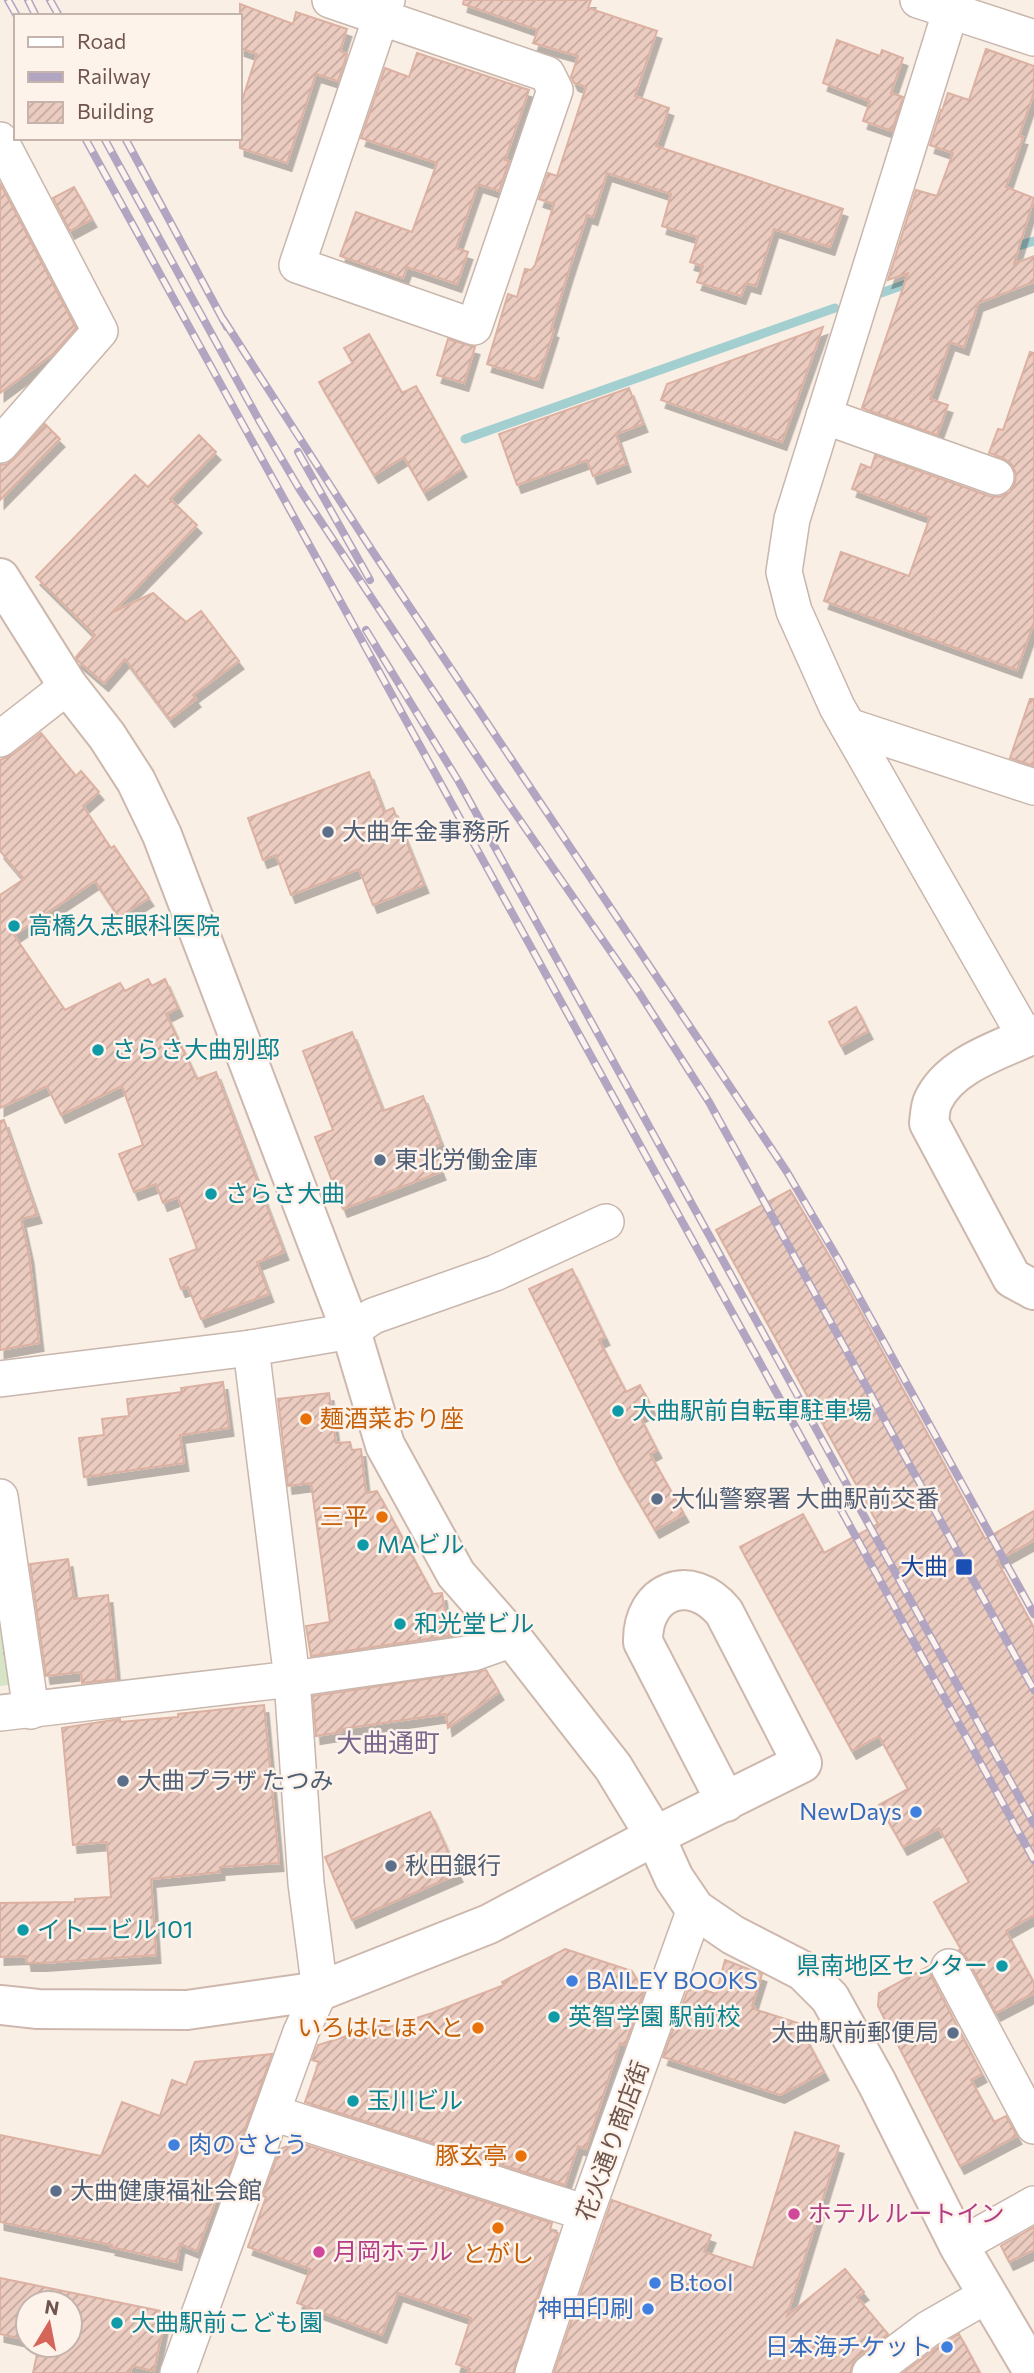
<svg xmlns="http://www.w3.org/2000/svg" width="1034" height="2373" font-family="Commissioner,'Noto Sans JP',sans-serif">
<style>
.grass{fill:url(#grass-tufts)}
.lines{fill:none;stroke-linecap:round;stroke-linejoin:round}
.stream{stroke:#a3cfd1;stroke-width:9}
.building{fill:url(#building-hatch);stroke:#dcb1a2;stroke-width:2;filter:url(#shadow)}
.street-casing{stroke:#c9b6ad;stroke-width:38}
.secondary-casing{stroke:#ceb8ad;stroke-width:42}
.street{stroke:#fff;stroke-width:35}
.secondary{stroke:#fff;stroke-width:38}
.rail-casing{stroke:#b1a5c1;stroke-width:8}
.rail{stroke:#fdf3eb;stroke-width:5;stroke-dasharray:16;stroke-linecap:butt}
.service-dot{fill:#5c6f8a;stroke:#fdf3eb;stroke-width:2.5}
.culture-dot{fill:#0f9aa8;stroke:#fdf3eb;stroke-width:2.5}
.food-dot{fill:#e8710a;stroke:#fdf3eb;stroke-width:2.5}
.transit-dot{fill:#1a4fb4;stroke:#fdf3eb;stroke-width:2.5}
.shop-dot{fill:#3f7fe0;stroke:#fdf3eb;stroke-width:2.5}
.hotel-dot{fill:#d1479c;stroke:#fdf3eb;stroke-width:2.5}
.labels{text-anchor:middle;stroke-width:5;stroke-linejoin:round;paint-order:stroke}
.service-label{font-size:24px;fill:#4e5e75;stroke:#fdf3eb;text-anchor:start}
.culture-label{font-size:24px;fill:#0d838f;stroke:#fdf3eb;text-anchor:start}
.food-label{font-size:24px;fill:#c56008;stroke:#fdf3eb;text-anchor:end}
.transit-label{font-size:24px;fill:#164399;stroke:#fdf3eb;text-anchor:end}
.shop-label{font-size:24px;fill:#366cbe;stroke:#fdf3eb;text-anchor:end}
.street-label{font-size:24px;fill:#6f554d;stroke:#fdf3eb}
.hotel-label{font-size:24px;fill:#b23c85;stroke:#fdf3eb;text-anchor:start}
.neighbourhood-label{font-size:26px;fill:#7a668c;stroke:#fdf3eb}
</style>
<defs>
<pattern id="grass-tufts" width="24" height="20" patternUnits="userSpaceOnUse" patternTransform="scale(1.75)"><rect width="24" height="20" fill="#d6e5c5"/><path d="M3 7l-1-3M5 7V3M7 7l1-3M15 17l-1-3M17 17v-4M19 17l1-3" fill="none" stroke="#b2bca2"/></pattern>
<pattern id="building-hatch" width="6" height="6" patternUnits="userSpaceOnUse" patternTransform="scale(1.75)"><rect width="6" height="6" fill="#ecccc0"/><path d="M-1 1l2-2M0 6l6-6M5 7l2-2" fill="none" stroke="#c3a89e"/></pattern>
<filter id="shadow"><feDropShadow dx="4.5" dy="8" stdDeviation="0" flood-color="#0004"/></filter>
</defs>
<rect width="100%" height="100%" fill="#f9efe5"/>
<path class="grass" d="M0,1583l15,101 -15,2z"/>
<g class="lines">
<g class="stream">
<path d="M1008,249l26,-8"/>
<path d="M881,293l31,-11"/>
<path d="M465,439l370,-131"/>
</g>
</g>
<g class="building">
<path d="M464,0h127l-3,8 69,23 -22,65 34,12 -13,38 187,63 -13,38 -56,-18 -18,57 -10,-3 -5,13 -44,-14 6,-16 -13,-4 8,-25 -36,-11 9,-32 -64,-21 -14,44 -6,-2 -18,55 -18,59 3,1 -16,50 -51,-16 21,-70 9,3 8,-28 6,1 4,-5 19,-61 -15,-5 9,-26 9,3 29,-89 -12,-4 -3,-6 7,-21 -45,-13 5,-13 -75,-26z"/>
<path d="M240,4l53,20 3,-12 51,17 -7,22 7,3 -9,27 -22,-7 -29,89 -47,-15v-41l17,-53 -17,-6z"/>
<path d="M837,40l43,16 2,-6 21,8 -12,35 12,4 -11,34 -29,-10 7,-20 -47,-18z"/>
<path d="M986,49l48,17v26l-15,44 4,1 -17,50 28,11 -20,66 20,-8v26l-56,21 -5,17 -3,1 2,1 -8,25 -14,-5 -20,57 18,6 -11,30 -75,-27 46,-135 -20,7 28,-90 21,6 16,-43 -23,-8 11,-35 1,1 6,-18 21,7z"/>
<path d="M417,53l112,37 -24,70 4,1 -10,30 -21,-7 -22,64 12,4 -11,32 -50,-17 -4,11 -63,-22 16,-44 56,20 25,-69 -76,-25 24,-70 24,9z"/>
<path d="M0,183l76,145 -23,26 -53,39z"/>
<path d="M74,187l18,32 -22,12 -17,-33z"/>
<path d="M823,327l-41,115 -121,-42 6,-16z"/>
<path d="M369,334l33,59 14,-7 46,83 -38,23 -20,-35 -30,18 -55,-93 34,-19 -9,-15z"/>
<path d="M448,339l27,8 -11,36 -27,-8z"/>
<path d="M1030,352l4,1v269l-17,48 -193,-69 17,-49 68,24 21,-59 -78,-28 9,-25 10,4 4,-13 114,41 11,1 10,-5 5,-9 1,-9 -4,-9 -9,-7 -14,-5 9,-24 5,1z"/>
<path d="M629,388l14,36 -27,10 10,30 -33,12 -6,-16 -70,25 -18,-51z"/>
<path d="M45,424l15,15 -60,61v-35l7,-1 8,-6z"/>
<path d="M199,435l17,17 -46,47 27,26 -84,87 40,-19 33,29 15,-11 38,50 -46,34 3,4 -26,20 -45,-60 -21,24 -27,-23 -1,-3 19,-22 -59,-58 99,-102 13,12z"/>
<path d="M1030,699h4v67l-24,-8z"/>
<path d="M41,733l35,43 5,-5 18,21 -16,14 28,42 3,-2 35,52 -30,19 -24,-36 -81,54 51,75 55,-27 5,8 23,-12 4,7 13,-7 13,29 -12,6 31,65 19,-7 68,180 -27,10 12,32 -68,25 -13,-32 -7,2 -11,-30 27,-10 -19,-52 -15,6 -7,-19 -22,8 -15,-38 24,-9 -21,-59 -61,29 -14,-29 -47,22v-213l24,-16 -24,-28v-91l12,-5z"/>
<path d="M369,772l15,40 9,-4 31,77 -51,20 -14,-36 -68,26 -15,-40 -13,5 -15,-42z"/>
<path d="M856,1007l12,24 -27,15 -12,-24z"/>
<path d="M352,1032l31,79 40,-15 18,48 -9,4 9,24 -98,37 -28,-72 18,-7 -30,-79z"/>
<path d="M4,1120l33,95 -16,4 8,36 10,88 -39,7v-229z"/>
<path d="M790,1190l47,79 148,270 49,-28v29l-37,21 37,67v287l-28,16 28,52v10l-38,20 -29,-55 -8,-8 2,-1 -27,-47 35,-20 -30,-54 -36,19 -24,-42 29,-16 -29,-53 -27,15 -112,-204 63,-33 21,39 54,-29 -162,-294z"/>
<path d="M572,1269l33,68 -6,3 27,52 14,-7 12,23 -13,7 18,35 -7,4 34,60 -29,16 -35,-60 -91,-181z"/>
<path d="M223,1382l6,46 -49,7 4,28 -100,14 -5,-39 25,-3 -2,-16 27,-3 -2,-17 55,-7 -1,-4z"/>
<path d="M329,1393l7,50 14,-1 2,8 9,-1 5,44 11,-2 56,103 9,-1 7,43 -138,20 -5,-30 24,-4 -19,-139 -23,3 -10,-87z"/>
<path d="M68,1559l6,40 34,-4 8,84 -34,4 -1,-11 -35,4 -16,-112z"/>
<path d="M486,1670l13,22 -51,36 -2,-14 -105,15 1,3 -26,4 -3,-40z"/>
<path d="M264,1705l15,158 -59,4v5l-69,7 5,76 -114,8h-15l-1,-7 -26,1v-54l75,-1v-3l36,-2 -4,-55 -34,3 -11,-117 58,-9v3l58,-5v-3z"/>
<path d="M430,1812l28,62 -106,46 -27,-63z"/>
<path d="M565,1949l67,22 12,20 -19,54 -5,-2 -34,106 -8,-3 -13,39 -260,-83 14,-40 -7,-2 6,-15 67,-21 1,4 46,-15 72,-28 -2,-3z"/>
<path d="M725,1960l37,14 -10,32 3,1 -1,2 44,14 26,49 -44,23 -117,-38 24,-65 8,-5 21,7z"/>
<path d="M929,1966l2,10 51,98 -11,6 23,42 12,-6 11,20 -57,30 -82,-160 1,-13z"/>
<path d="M272,2054l-46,128 -3,-1 -26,70 -17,-7 -3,18 -66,-15 1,-2 -112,-23v-87l101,21 21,-54 38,14 12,-36 14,5 9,-23z"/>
<path d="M795,2132l44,14 -52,170 58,-47 19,23 -7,5 31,37 -31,23 -5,8 -2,8h-296l58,-173 99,35 -7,17 49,16z"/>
<path d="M297,2142l255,81 -2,7 8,3 -45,140h-45l2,-4 -14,-5 15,-46 -73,-25 -16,42 -85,-32 13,-34 -62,-22 18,-50 -3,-1 17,-47z"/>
<path d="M1034,2227v23l-25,12 -8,-16z"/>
<path d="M0,2278l166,34 -12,59 -22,-5 -2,7h-97l6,-28h31v-42h-42v37l-28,-6z"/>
<path d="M959,2334l21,39h-77l36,-27z"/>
</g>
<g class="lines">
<defs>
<g id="street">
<path d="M330,0l217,74 8,16 -81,237 -177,-62 84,-248 6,-17"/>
<path d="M918,0l116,38"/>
<path d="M954,0l-162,519 -8,53 10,39 43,96 189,331"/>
<path d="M0,140l100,191 -100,114"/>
<path d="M824,416l172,61"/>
<path d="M848,726l186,61"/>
<path d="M0,739l68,-53"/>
<path d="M0,1379l251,-31 100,-17 22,-15 122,-43 111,-51"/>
<path d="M0,1497l31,214"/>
<path d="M0,1713l292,-34 181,-26 40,-14"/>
<path d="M949,1967l85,159"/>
<path d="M273,2113l313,100"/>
<path d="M959,2246l75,-42"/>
<path d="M178,2373l123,-341 19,-41 -14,-108 -14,-204 -41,-331"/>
<path d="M533,2373l53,-160 109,-304"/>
<path d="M870,2373l58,-44 59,-34"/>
</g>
<g id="secondary">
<path d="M0,578l68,108 39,50 29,45 26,54 189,496 34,114 71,129 57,65 100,128 42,69 19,42 21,31 38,26 70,36 27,27 47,85 82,163 75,127"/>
<path d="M1034,1034c-34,16 -84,30 -101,67 -3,6 -3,15 -4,22l83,155 22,12"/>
<path d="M0,2005l38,4 149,1 133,-19 169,-67 166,-88 147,-73 -78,-151c-33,-40 -82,-22 -81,30l83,160"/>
</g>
</defs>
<use href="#street" class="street-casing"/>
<use href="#secondary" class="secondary-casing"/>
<use href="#street" class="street"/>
<use href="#secondary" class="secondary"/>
<defs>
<g id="rail">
<path d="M8,0l9,16"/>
<path d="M28,0l8,16"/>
<path d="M50,0l9,16"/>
<path d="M85,138l949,1722"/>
<path d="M104,138l156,284 40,68 197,297 141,204 71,111 325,588"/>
<path d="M125,138l102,189"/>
<path d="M223,319l150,233 414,620 51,87 196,355"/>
<path d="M298,452l72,128"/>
<path d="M366,630l93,152 575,1042"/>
</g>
</defs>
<use href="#rail" class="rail-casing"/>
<use href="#rail" class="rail"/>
</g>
<g class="service-dot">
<circle cx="328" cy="832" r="7"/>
<circle cx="380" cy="1160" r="7"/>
<circle cx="657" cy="1499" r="7"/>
<circle cx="123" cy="1781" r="7"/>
<circle cx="391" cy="1866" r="7"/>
<circle cx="953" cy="2033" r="7"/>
<circle cx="56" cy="2191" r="7"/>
</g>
<g class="culture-dot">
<circle cx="14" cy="926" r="7"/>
<circle cx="98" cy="1050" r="7"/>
<circle cx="211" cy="1194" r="7"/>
<circle cx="618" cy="1411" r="7"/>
<circle cx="363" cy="1545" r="7"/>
<circle cx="400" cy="1624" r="7"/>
<circle cx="23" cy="1930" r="7"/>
<circle cx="1002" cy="1966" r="7"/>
<circle cx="554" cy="2017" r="7"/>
<circle cx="353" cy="2101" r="7"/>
<circle cx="117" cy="2323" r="7"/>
</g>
<g class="food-dot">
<circle cx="306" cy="1419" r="7"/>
<circle cx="382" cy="1517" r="7"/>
<circle cx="478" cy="2028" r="7"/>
<circle cx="521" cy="2156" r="7"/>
<circle cx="498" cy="2228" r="7"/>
</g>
<rect class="transit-dot" x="955" y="1558" width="18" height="18" rx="3.5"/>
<g class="shop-dot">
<circle cx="916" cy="1812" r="7"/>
<circle cx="572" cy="1981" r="7"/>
<circle cx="174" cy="2145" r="7"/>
<circle cx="655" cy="2283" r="7"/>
<circle cx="648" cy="2309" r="7"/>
<circle cx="947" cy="2347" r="7"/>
</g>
<g class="hotel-dot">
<circle cx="794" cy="2214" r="7"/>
<circle cx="319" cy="2252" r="7"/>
</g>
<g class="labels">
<g class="service-label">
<text x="342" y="840">大曲年金事務所</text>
<text x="394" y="1168">東北労働金庫</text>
<text x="671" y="1507">大仙警察署 大曲駅前交番</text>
<text x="137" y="1789">大曲プラザ たつみ</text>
<text x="405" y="1874">秋田銀行</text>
<text x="939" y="2041" text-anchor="end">大曲駅前郵便局</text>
<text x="70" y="2199">大曲健康福祉会館</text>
</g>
<g class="culture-label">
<text x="28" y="934">高橋久志眼科医院</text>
<text x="112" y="1058">さらさ大曲別邸</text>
<text x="225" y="1202">さらさ大曲</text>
<text x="632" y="1419">大曲駅前自転車駐車場</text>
<text x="377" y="1553">MAビル</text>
<text x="414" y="1632">和光堂ビル</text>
<text x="37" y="1938">イトービル101</text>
<text x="988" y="1974" text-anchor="end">県南地区センター</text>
<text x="568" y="2025">英智学園 駅前校</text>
<text x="367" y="2109">玉川ビル</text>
<text x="131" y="2331">大曲駅前こども園</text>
</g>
<g class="food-label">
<text x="320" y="1427" text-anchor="start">麺酒菜おり座</text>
<text x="368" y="1525">三平</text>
<text x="464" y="2036">いろはにほへと</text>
<text x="507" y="2164">豚玄亭</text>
<text x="498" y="2262" text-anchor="middle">とがし</text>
</g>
<g class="transit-label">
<text x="948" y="1575">大曲</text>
</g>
<g class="shop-label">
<text x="902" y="1820">NewDays</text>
<text x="586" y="1989" text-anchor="start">BAILEY BOOKS</text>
<text x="188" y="2153" text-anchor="start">肉のさとう</text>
<text x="669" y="2291" text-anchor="start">B.tool</text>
<text x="634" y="2317">神田印刷</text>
<text x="933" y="2355">日本海チケット</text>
</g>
<g class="street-label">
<text transform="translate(613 2141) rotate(-70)" y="8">花火通り商店街</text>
</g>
<g class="hotel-label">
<text x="808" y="2222">ホテル ルートイン</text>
<text x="333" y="2260">月岡ホテル</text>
</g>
<g class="neighbourhood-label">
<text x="388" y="1752">大曲通町</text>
</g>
</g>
<rect x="14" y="14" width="228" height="126" fill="#fdf3eb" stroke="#c4b4ac" stroke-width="2"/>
<rect x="28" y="37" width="35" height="10" fill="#ffffff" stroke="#c4b4ac" stroke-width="2"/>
<text x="77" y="49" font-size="21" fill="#6f554d">Road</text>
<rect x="28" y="72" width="35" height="10" fill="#b1a5c1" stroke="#c4b4ac" stroke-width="2"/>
<text x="77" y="84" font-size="21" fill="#6f554d">Railway</text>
<rect x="28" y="102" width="35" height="21" fill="url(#building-hatch)" stroke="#c4b4ac" stroke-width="2"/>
<text x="77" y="119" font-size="21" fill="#6f554d">Building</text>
<g transform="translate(49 2324) rotate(10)"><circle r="33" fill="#fdf3eb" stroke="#c4b4ac" stroke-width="2"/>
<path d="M0-5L12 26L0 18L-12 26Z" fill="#d56558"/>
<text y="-10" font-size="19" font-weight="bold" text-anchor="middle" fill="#6f554d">N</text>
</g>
</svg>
